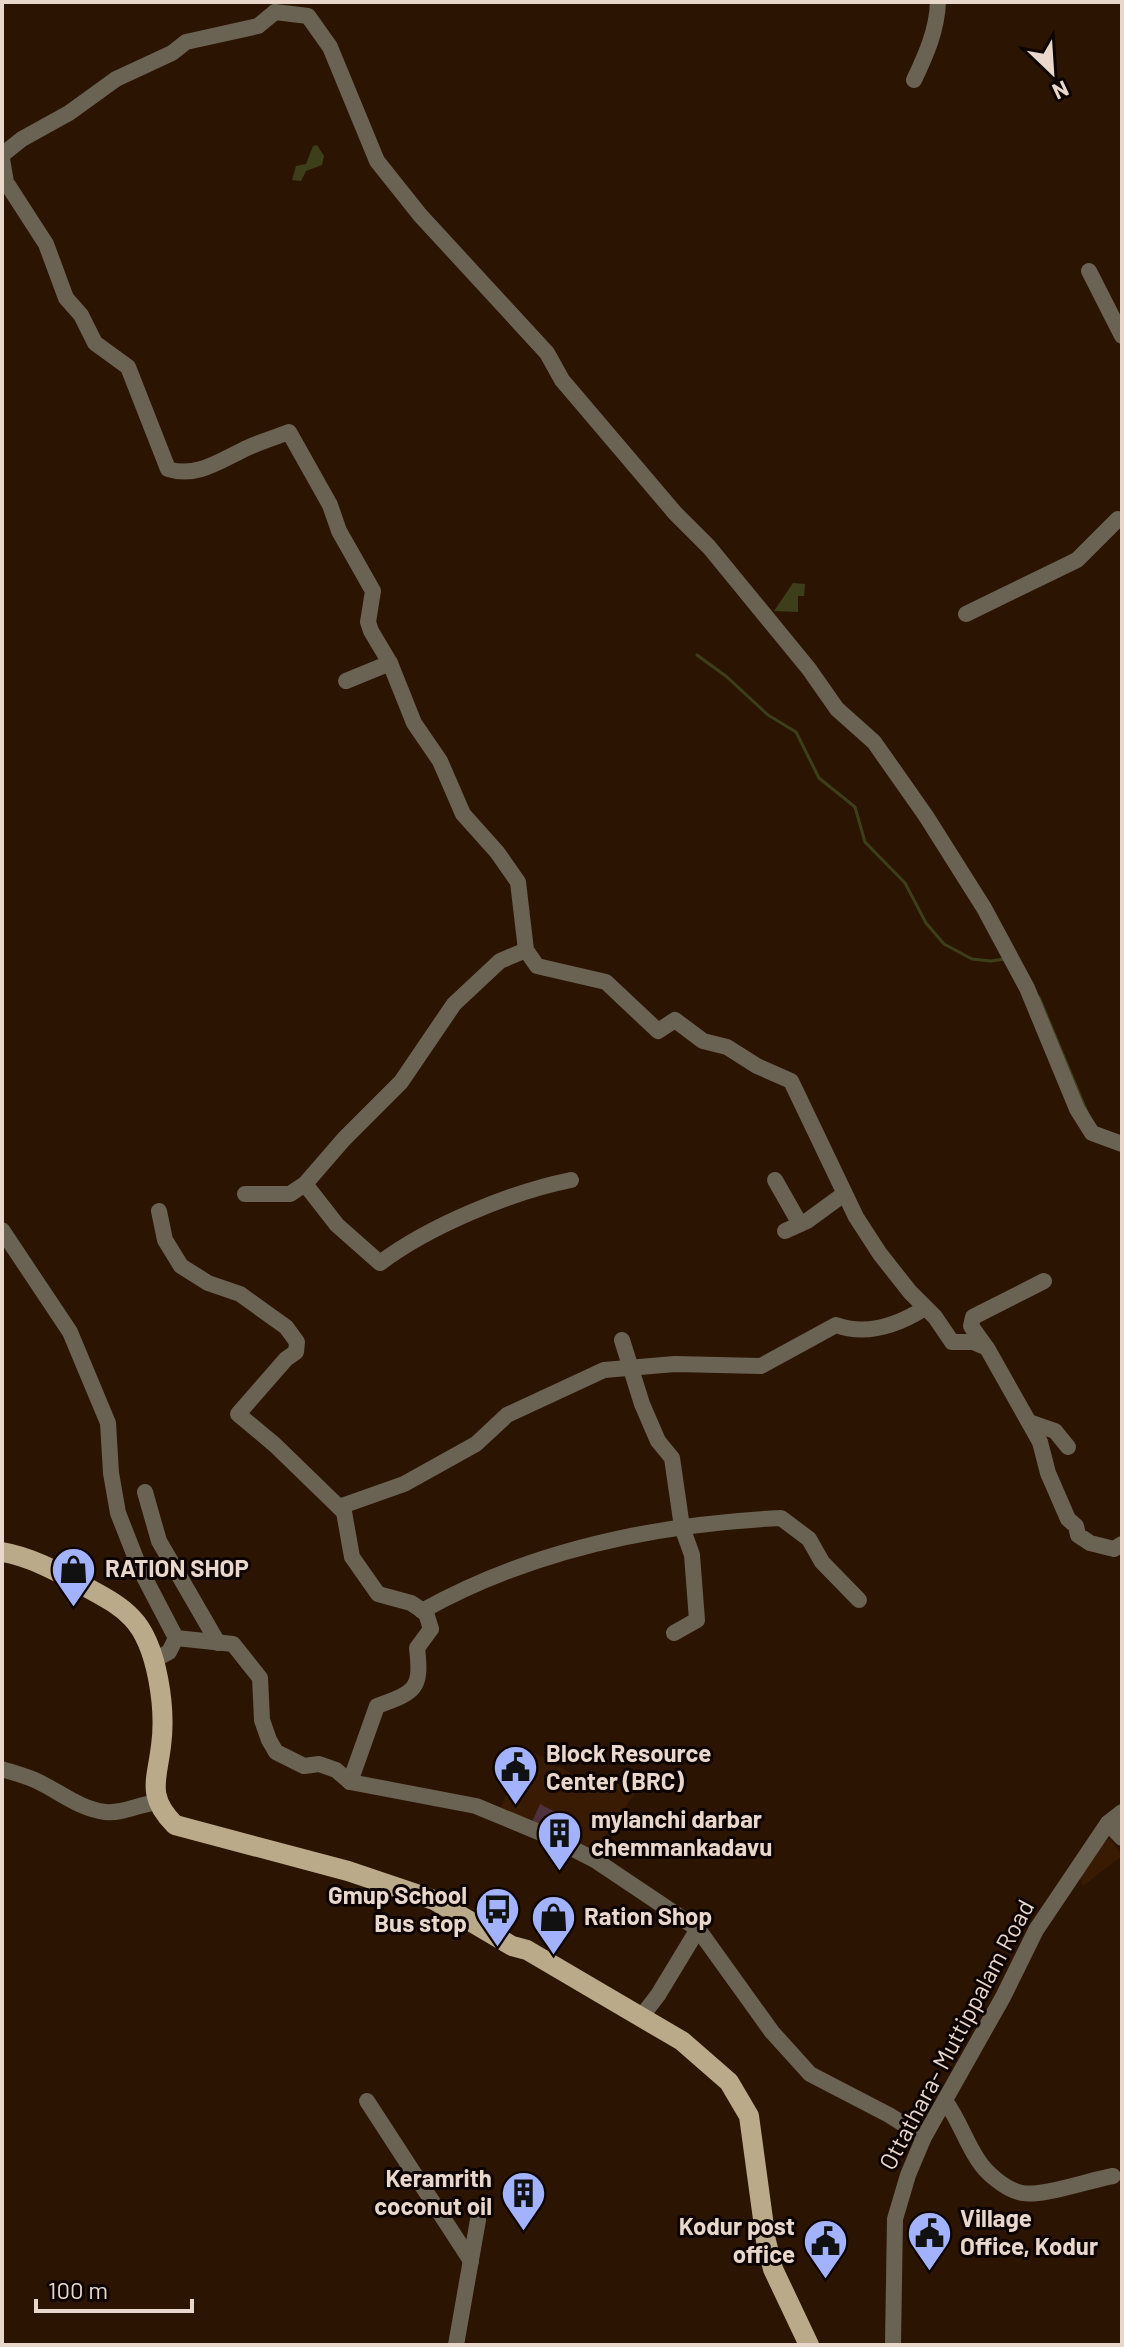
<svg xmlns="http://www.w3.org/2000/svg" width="1124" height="2347" font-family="Barlow,sans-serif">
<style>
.built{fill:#391a02}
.green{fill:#4e313a}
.water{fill:#3c3f1a}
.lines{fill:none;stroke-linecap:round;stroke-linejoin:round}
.stream{stroke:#3c3f1a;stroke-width:3}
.minor{stroke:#6a6253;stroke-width:16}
.major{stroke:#baaa8a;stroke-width:20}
.labels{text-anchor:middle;stroke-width:6;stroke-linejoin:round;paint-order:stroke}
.poi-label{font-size:24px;font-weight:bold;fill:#e9d7cc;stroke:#0d0401;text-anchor:start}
.street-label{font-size:24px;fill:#e9d7cc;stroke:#0d0401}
</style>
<rect width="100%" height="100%" fill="#2c1402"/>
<g class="built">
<path d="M534,1752l66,38 10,-13 27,13 -44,65 -93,-47 16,-33z"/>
<path d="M1110,1838l12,18 -39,30 -5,-13 14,-20z"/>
</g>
<path class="green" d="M540,1804l33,17 -3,9 9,7 -3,4 -44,-19z"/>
<g class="water">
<path d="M317,145l7,11 -2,9 -16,6 -5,10 -9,-1 4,-14 10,-2 7,-18z"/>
<path d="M793,583l12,1 -1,12h-6v16l-24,-1z"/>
</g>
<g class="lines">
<g class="stream">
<path d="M697,655l30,22 41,38 28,17 23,46 36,29 10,35 40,41 21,40 18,21 28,15 19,2 14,-2"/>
<path d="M1039,997l48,115"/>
</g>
<g class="minor">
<path d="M275,12l33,4 22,31 47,114 43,54 127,138 15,27 113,133 34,34 100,122 28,40 37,33 52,74 58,92 43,80 50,121 15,24 30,11"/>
<path d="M914,80c12,-25 23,-50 24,-78"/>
<path d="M2,155l20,-16 47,-26 47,-34 56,-26 14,-11 72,-16 17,-14"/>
<path d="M2,159l4,23 40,62 20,54 15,17 14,28 33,24 40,102c27,9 50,-7 73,-18 15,-8 32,-13 48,-19l41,73 9,26 34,60 -5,31 3,9 19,32 24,60 26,38 23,53 34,38 21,30 8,68 11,16 69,16 52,49 17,-11 28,21 24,6 30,19 34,15 65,136 24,37 30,38 25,25 17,25h21l14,6 53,94 8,31 20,46 8,7 2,9 12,8 24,6 8,-5"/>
<path d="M1089,271l33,65"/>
<path d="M966,614l111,-54 41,-41 4,1"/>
<path d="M346,681l44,-18"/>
<path d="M775,1180l25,44"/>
<path d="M305,1184l39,-45 57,-57 53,-78 46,-43 26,-11"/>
<path d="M245,1194h45l15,-10 32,41 43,38c49,-37 131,-71 191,-83"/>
<path d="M159,1211l6,29 16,26 27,17 32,11 46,33 11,15 -1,10 -10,7 -48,55 37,31 69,67 8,45 26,37 33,9 15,10 5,16 -14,19c5,42 -2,44 -40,58l-27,76"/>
<path d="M2,1230l68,102 38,91 3,50 7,40 22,56 36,69"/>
<path d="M785,1231l22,-10 37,-27"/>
<path d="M622,1340l20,64 16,37 14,17 10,69 10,28 5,65 -23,13"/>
<path d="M986,1347l-15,-21 2,-9 71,-36"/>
<path d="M1029,1422l26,9 13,16"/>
<path d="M145,1492l14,49 59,102"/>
<path d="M339,1507l65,-23 72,-40 31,-29 97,-45 71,-6 86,2 75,-41c30,11 62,0 89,-17"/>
<path d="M422,1611c109,-61 235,-87 359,-93l28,21 13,23 37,38"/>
<path d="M176,1638l57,6 27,34 2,42 7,20 7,12 28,14 15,-2 17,6 14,12"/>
<path d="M154,1660l15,-8 7,-14"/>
<path d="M2,1769c12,4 24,7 35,12 23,11 43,28 68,31 20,2 35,-9 55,-10"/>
<path d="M350,1782l126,24 70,29 49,25 103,69 74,103 38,42 79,41 35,22"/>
<path d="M1108,1823l14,15"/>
<path d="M641,2017l17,-22 40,-66"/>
<path d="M367,2101l104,160"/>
<path d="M945,2101c14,18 20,40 33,59 8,13 28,30 44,33 20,4 68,-13 91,-17"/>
<path d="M893,2344l2,-125 13,-44 16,-38 79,-140 33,-67 72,-107 14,-11"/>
<path d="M456,2345l22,-125"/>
</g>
<path class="major" d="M2,1552c30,5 58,21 84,35 16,9 33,17 46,31 26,27 34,92 29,128 -4,34 -15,50 14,79l173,46 86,29 78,46 15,4 155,91 47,41 20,34 17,125 7,28 36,76"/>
</g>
<defs>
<symbol id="shop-pin" viewBox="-11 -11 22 30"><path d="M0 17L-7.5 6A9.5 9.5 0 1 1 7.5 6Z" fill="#a3b2fd" stroke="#0d0401"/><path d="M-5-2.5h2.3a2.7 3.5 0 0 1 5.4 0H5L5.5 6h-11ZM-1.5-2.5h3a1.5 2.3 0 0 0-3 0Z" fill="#111"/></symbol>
<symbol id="civic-pin" viewBox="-11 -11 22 30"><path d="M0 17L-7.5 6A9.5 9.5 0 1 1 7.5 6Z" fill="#a3b2fd" stroke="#0d0401"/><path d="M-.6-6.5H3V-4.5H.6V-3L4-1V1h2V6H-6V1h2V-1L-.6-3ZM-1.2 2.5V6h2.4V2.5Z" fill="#111"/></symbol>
<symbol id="building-pin" viewBox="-11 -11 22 30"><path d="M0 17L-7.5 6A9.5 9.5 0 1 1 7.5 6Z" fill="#a3b2fd" stroke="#0d0401"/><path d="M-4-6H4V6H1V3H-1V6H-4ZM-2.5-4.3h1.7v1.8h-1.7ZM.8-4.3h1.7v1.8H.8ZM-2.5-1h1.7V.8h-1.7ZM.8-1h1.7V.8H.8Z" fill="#111"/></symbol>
<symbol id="bus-pin" viewBox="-11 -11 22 30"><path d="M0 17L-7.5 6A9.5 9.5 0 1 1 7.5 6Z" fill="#a3b2fd" stroke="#0d0401"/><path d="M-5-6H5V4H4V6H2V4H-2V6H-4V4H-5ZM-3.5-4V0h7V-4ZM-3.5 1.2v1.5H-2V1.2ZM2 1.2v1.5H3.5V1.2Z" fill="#111"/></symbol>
</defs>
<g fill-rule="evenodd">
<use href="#shop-pin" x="48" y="1544" width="51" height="69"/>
<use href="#civic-pin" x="490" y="1742" width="51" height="69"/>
<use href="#building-pin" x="534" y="1808" width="51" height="69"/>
<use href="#bus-pin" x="472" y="1884" width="51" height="69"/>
<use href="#shop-pin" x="528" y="1892" width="51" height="69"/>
<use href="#building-pin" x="498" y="2168" width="51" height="69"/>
<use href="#civic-pin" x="904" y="2208" width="51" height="69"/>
<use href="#civic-pin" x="800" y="2216" width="51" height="69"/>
</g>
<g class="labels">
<g class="poi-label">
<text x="105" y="1577">RATION SHOP</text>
<text x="546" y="1762">Block Resource<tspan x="546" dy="28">Center (BRC)</tspan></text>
<text x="591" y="1828">mylanchi darbar<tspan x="591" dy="28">chemmankadavu</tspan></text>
<text x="467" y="1904" text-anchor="end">Gmup School<tspan x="467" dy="28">Bus stop</tspan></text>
<text x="584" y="1925">Ration Shop</text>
<text x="492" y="2187" text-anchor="end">Keramrith<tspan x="492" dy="28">coconut oil</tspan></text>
<text x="960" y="2227">Village<tspan x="960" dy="28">Office, Kodur</tspan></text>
<text x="795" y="2235" text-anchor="end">Kodur post<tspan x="795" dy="28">office</tspan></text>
</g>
<g class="street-label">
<text transform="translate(957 2035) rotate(-62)" y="8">Ottathara- Muttippalam Road</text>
</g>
</g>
<rect width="1124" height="2347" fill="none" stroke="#e9d7cc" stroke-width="8"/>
<g transform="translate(1052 72) rotate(155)" stroke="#0d0401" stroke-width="6" paint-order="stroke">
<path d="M0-6L14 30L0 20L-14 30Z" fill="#e9d7cc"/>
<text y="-12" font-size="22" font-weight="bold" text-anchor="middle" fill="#e9d7cc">N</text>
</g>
<path d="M36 2299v12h156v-12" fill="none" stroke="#e9d7cc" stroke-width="4"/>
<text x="48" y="2299" font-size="24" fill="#e9d7cc" stroke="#0d0401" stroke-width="6" paint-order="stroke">100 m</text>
</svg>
